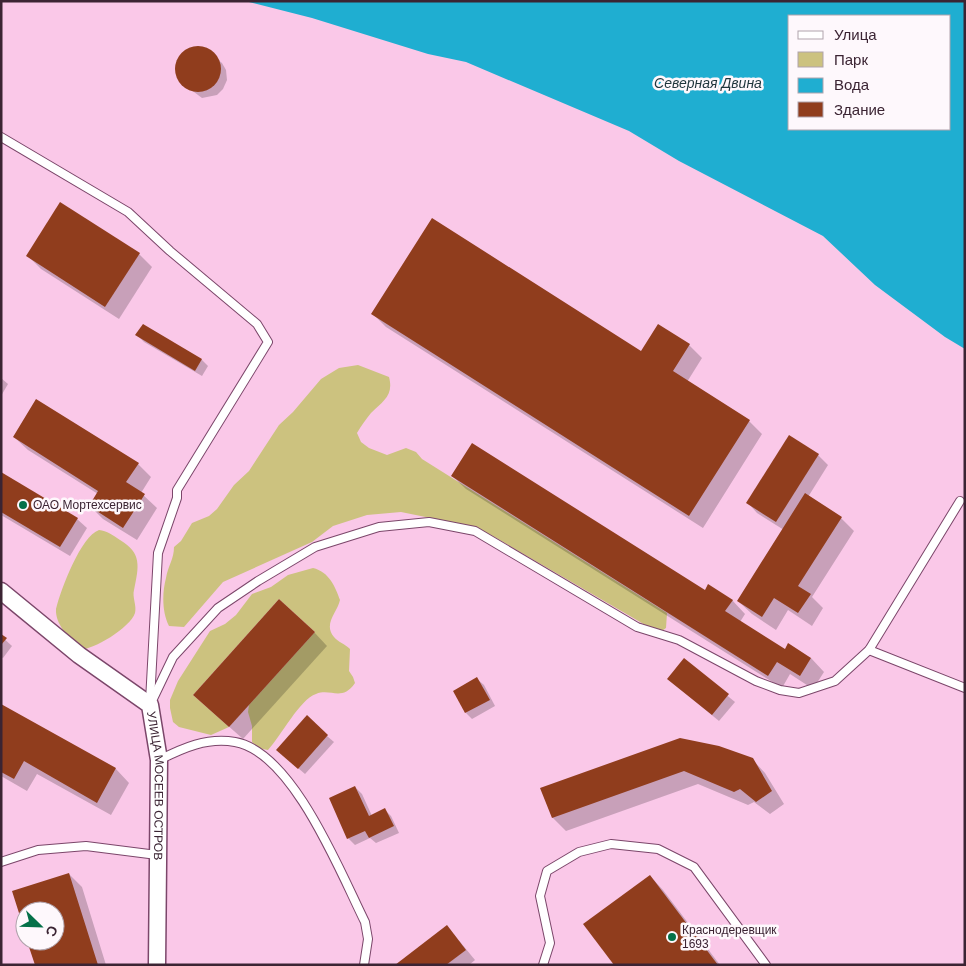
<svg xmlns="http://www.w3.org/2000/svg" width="966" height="966" font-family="Helvetica,sans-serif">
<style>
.green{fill:#ccc27f}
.water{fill:#1faed1;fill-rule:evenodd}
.shadow{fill:#0003}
.building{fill:#903d1d}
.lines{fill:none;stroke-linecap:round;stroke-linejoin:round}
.service-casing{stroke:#7b466a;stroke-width:10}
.minor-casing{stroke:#7b466a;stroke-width:19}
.service{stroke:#fff;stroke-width:8}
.minor{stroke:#fff;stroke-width:16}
.poi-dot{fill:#057149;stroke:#fef8fc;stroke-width:2}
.labels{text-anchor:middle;stroke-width:5;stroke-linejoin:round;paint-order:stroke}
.poi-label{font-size:12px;fill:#3b2433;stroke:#fef8fc;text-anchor:start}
.street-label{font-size:12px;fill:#3b2433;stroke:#fef8fc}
.water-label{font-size:14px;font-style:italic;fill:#1f353c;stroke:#fef8fc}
</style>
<rect width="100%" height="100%" fill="#fac8e8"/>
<g class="green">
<path d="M358,365l31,12c5,19 -6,24 -18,36 -5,6 -10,13 -14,20l4,9 8,6 18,7 19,-7 10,4 6,7 245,154 -1,15 -7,5 -168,-98 -21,-9 -69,-14 -34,3 -34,11 -21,16 -89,40 -39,45 -15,-1c-7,-14 -7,-33 -3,-48 2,-12 8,-19 8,-31l7,-6 11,-18 17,-7 8,-7 17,-24 15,-14 30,-46 14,-13 28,-33 18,-11z"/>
<path d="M99,530c8,1 14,5 21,10 22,13 19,26 14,50 -2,7 3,16 1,23 -5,15 -42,37 -56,37 -9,-12 -24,-25 -23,-41 5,-20 25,-73 43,-79z"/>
<path d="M313,568c16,4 22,18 27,32 -3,13 -17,24 -6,37 4,5 11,7 16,12l-1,22 4,6 2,6c-13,19 -24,5 -39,11 -16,5 -35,42 -48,56l-11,-2 -5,-6v-16l-4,-14 1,-7 66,-73 -36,-33 -86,96 36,32 -18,8 -32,-8 -6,-5 -3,-14v-8l8,-19 32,-50 15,-7 11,-9 16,-21 19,-7 17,-12z"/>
</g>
<path class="water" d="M245,1h720v348l-20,-12 -70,-52 -52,-49 -144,-75 -50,-30 -163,-69 -38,-8 -116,-36zM790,16h160v113h-160z"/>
<g class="shadow">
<path d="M202,48l20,15 4,7 1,10 -4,9 -6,6 -15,3 -20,-15 -4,-7 -1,-10 3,-7 7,-8z"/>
<path d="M139,254l13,13 -33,52 -78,-50 -13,-13z"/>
<path d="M373,314l269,38 47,-7 13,13 -15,24 62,39 13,13 -59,94 -317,-201z"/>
<path d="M137,335l65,25 6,6 -6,10 -58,-34z"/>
<path d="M1,378l7,6 -7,12z"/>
<path d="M14,437l124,27 13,13 -10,16 16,15 -20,32 -34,-21 -13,-13 8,-12 -70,-44z"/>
<path d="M818,455l10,10 -20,32 33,21 13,13 -42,66 11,11 -11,18 -24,-16 -12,20 -24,-16 -14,-13 46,-71 -27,-17 -9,-10z"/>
<path d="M1,474l76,45 10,9 -17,28 -69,-41z"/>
<path d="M452,476l253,116 27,8 13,14 -5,8 45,29 26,7 13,14 -11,17 -23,-15 -8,14 -316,-199z"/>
<path d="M314,632l13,14 -84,93 -35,-31z"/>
<path d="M1,636l11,10 -9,12 -2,-1z"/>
<path d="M684,660l51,42 -16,19 -51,-42z"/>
<path d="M477,679l7,6 11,21 -23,13 -6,-6z"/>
<path d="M1,705l115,64 13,14 -18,32 -74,-41 -10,17 -26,-15z"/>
<path d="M327,736l7,6 -29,32 -21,-18z"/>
<path d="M752,759l13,14 19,31 -14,10 -16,-12 -6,3 -50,-21 -132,47 -13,-13 -12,-30z"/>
<path d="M355,787l7,7 10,22 13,-6 6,6 8,17 -23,10 -6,-5 -15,7 -7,-7z"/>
<path d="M69,874l13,13 24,78h-70l-7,-24h26v-30h-30v18l-12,-37z"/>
<path d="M650,876l13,14 57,75h-105z"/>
<path d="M447,926l28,34 -6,5h-72z"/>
</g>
<g class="building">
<circle cx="198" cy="69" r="23"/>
<path d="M60,202l80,51 -35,54 -79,-51z"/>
<path d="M432,218l209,133 17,-27 32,20 -17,27 77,49 -61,96 -318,-202z"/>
<path d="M143,324l59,35 -7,12 -60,-36z"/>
<path d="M36,399l103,64 -13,19 19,12 -22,34 -34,-22 9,-15 -85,-54z"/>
<path d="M789,435l30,19 -43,68 -30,-19z"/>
<path d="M472,443l233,147 3,-6 25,16 -8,11 60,38 3,-6 23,15 -11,18 -23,-14 -9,14 -317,-200z"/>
<path d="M1,472l77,46 -18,29 -59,-35z"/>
<path d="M805,493l37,24 -44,69 13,8 -13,19 -24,-15 -12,19 -25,-16z"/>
<path d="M279,599l36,33 -86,95 -36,-32z"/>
<path d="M1,634l6,4 -6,7z"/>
<path d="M684,658l45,36 -17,21 -45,-36z"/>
<path d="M477,677l13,23 -25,13 -12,-22z"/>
<path d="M1,704l115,64 -19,35 -73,-42 -10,18 -13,-7z"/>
<path d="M307,715l21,20 -30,34 -22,-19z"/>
<path d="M680,738l39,8 34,12 19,33 -16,11 -16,-13 -6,3 -50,-21 -132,47 -12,-30z"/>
<path d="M355,786l14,30 16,-8 9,18 -25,12 -4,-7 -18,8 -18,-41z"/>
<path d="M69,873l29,92h-63l-8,-24h28v-30h-30v21l-13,-41z"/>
<path d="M650,875l68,90h-104l-31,-41z"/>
<path d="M447,925l19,25 -20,15h-51z"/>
</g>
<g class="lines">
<defs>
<g id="service">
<path d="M1,137l127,75 42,39 87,73 11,18 -91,148v8l-19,55 -8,148"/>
<path d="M869,650l96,38"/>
<path d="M150,705l23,-48 45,-49 40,-27 57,-34 64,-20 50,-5 46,9 162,96 42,13 77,41 24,9 19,3 36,-12 34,-31 91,-149"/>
<path d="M159,760c24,-12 48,-23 76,-18 58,10 106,132 130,180l3,17 -4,26"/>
<path d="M1,862l37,-12 48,-4 71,9"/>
<path d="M543,965l7,-22 -10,-47 7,-25 32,-19 32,-8 47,5 36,18 72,98"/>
</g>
<g id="minor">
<path id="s1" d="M1,591l78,64 71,50 9,55 -2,205"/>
</g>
</defs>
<use href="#service" class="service-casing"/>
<use href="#minor" class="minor-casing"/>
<use href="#service" class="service"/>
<use href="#minor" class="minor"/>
</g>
<g class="poi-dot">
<circle cx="23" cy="505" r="5"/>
<circle cx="672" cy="937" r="5"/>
</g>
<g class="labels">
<g class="poi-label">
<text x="33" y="509">ОАО Мортехсервис</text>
<text x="682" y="934">Краснодеревщик<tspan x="682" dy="14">1693</tspan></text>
</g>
<g class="street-label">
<text dy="4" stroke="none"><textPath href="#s1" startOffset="269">УЛИЦА МОСЕЕВ ОСТРОВ</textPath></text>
</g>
<g class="water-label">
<text x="708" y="88">Северная Двина</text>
</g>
</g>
<rect width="966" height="966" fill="none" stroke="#3b2433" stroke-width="5"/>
<rect x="788" y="15" width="162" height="115" fill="#fef8fc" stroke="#b0a3ac"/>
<rect x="798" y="31" width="25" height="8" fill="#ffffff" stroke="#b0a3ac"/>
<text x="834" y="40" font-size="15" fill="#3b2433">Улица</text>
<rect x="798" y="52" width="25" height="15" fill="#ccc27f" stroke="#b0a3ac"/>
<text x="834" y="65" font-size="15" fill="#3b2433">Парк</text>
<rect x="798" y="78" width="25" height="15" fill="#1faed1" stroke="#b0a3ac"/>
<text x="834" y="90" font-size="15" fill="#3b2433">Вода</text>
<rect x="798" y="102" width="25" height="15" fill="#903d1d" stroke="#b0a3ac"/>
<text x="834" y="115" font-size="15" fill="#3b2433">Здание</text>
<g transform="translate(40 926) rotate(113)"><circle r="24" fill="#fef8fc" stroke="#b0a3ac"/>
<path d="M0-4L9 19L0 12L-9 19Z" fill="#057149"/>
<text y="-8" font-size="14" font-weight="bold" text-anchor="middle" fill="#3b2433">С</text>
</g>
</svg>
